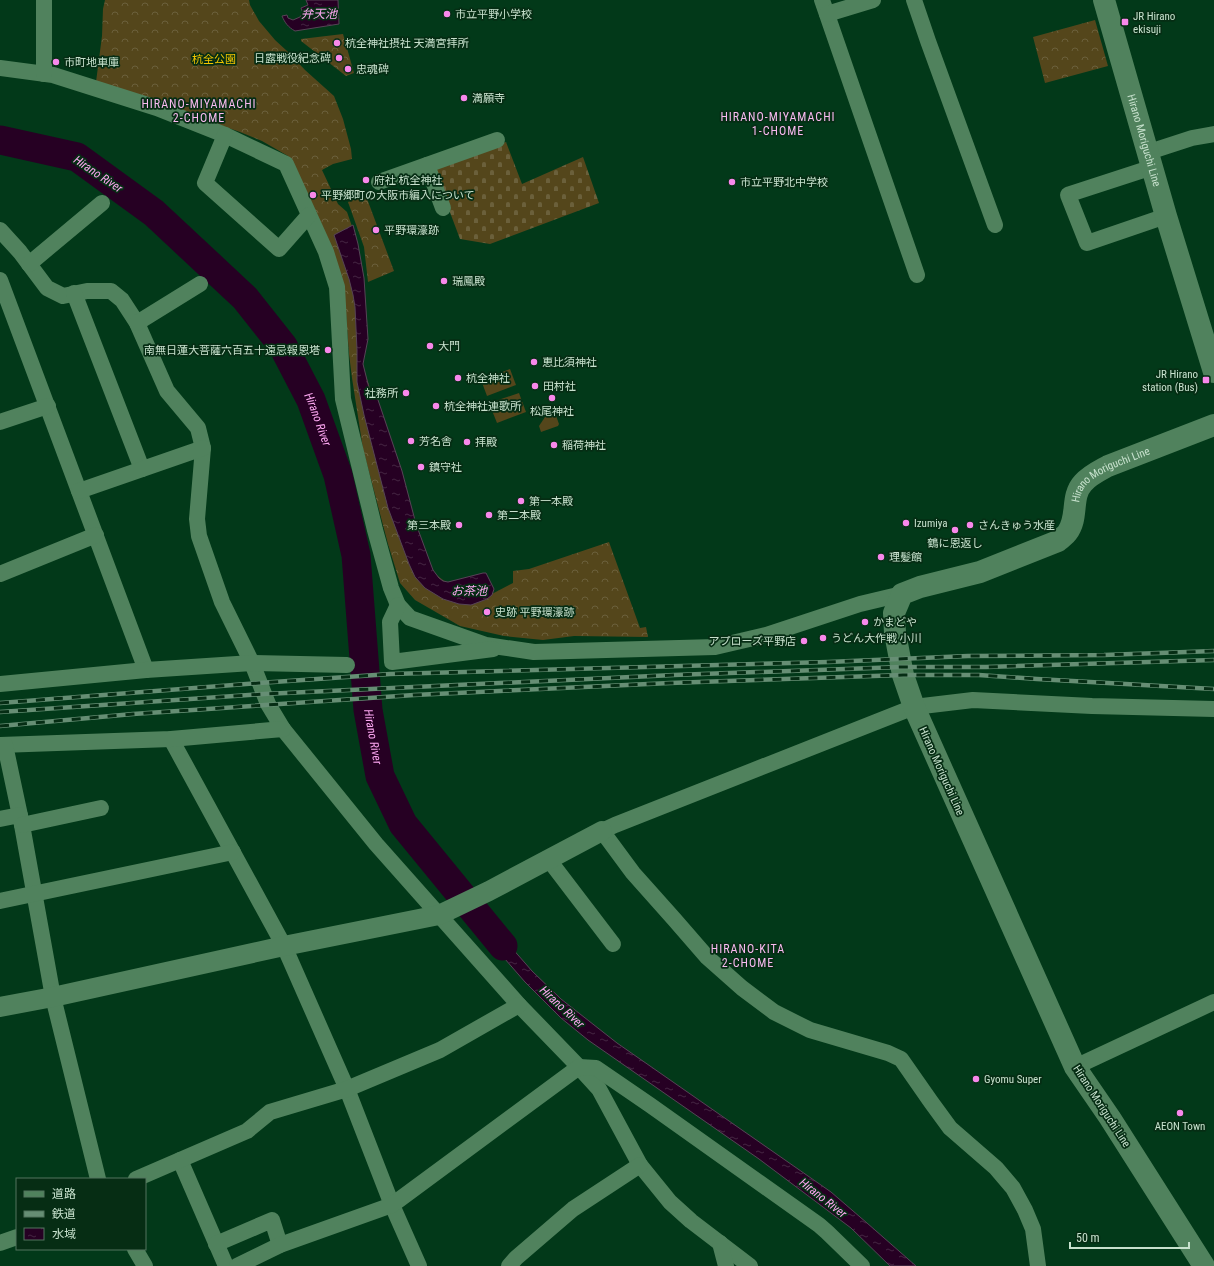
<svg xmlns="http://www.w3.org/2000/svg" width="1214" height="1266" font-family="'Roboto Condensed','Noto Sans JP',sans-serif">
<style>
.green{fill:#54461b}
.forest{fill:url(#forest-crowns)}
.cemetery{fill:url(#cemetery-stones)}
.water{fill:url(#water-ripples);stroke:#564456}
.lines{fill:none;stroke-linecap:round;stroke-linejoin:round}
.river{stroke:#260023;stroke-width:29}
.minor{stroke:#50825d;stroke-width:16}
.tertiary{stroke:#50825d;stroke-width:20}
.secondary{stroke:#50825d;stroke-width:22}
.rail-casing{stroke:#668e74;stroke-width:4.5}
.rail{stroke:#062d14;stroke-width:3;stroke-dasharray:9;stroke-linecap:butt}
.poi-dot{fill:#f888eb;stroke:#062d14;stroke-width:1.5}
.labels{text-anchor:middle;stroke-width:3.5;stroke-linejoin:round;paint-order:stroke}
.poi-label{font-size:11px;fill:#c7e1cd;stroke:#062d14;text-anchor:start}
.park-label{font-size:11px;fill:#f4c600;stroke:#062d14}
.street-label{font-size:11px;fill:#c7e1cd;stroke:#062d14}
.water-label{font-size:12px;font-style:italic;fill:#fea7f2;stroke:#062d14}
.neighbourhood-label{font-size:12px;letter-spacing:1px;fill:#f9baf0;stroke:#062d14}
</style>
<defs>
<pattern id="forest-crowns" width="20" height="18" patternUnits="userSpaceOnUse"><rect width="20" height="18" fill="#54461b"/><path d="M2 6a3 3 0 1 1 6 0M12 15a3 3 0 1 1 6 0" fill="none" stroke="#6b603b"/></pattern>
<pattern id="cemetery-stones" width="16" height="16" patternUnits="userSpaceOnUse"><rect width="16" height="16" fill="#54461b"/><path d="M2 7V4a2 2 0 0 1 4 0v3zM10 15v-3a2 2 0 0 1 4 0v3z" fill="#6b603b"/></pattern>
<pattern id="water-ripples" width="26" height="14" patternUnits="userSpaceOnUse"><rect width="26" height="14" fill="#260023"/><path d="M2 4q2-2 4 0t4 0M15 11q2-2 4 0t4 0" fill="none" stroke="#442542"/></pattern>
</defs>
<rect width="100%" height="100%" fill="#023919"/>
<g class="green">
<path d="M510,369l6,16 -29,11 -6,-16z"/>
<path d="M519,393l7,19 -29,11 -8,-20z"/>
<path d="M553,412l2,1 4,11 -1,2 -17,6 -2,-6 8,-12z"/>
</g>
<g class="forest">
<path d="M105,0h144l1,5 9,16 16,19 12,11 18,19 29,26 9,23 8,30 1,10 -19,5 -11,6 16,34 9,8 8,23 8,35v28l-1,66 69,207 16,12 43,12 23,-12v-12l16,-2 80,-27 31,86 6,-1 2,10 -74,-1 -31,4 -39,-4 -44,-10 -45,-26 -15,-17 -12,-39 -25,-95 -11,-71 -3,-24 -3,-40 -58,-158 -26,-15 -22,-9 -144,-50 6,-46 1,-27z"/>
<path d="M1095,20l13,46 -63,17 -12,-46z"/>
<path d="M343,34l11,39 -8,3 -45,-35v-2z"/>
<path d="M364,195l2,1 28,75 -26,11 -4,-35 -16,-45z"/>
</g>
<path class="cemetery" d="M506,142l16,42 61,-27 16,46 -109,41 -30,-5 -27,-72z"/>
<g class="water">
<path d="M306,0h32l1,24 -44,7c-7,-4 -10,-8 -13,-15l5,-1 1,3 5,2 7,-3 3,-4 -2,-5 7,-3z"/>
<path d="M353,225l5,19 6,34 4,61 -5,25 7,28 5,-1 27,80 14,53 17,46 6,8 4,3 5,1 35,-9h3l8,16 -2,6 -5,4 -16,6 -12,-1 -16,-5 -18,-11 -10,-11 -6,-13 -21,-56 -24,-93 -7,-33v-32l-2,-43 -2,-12 -4,-16 -15,-44z"/>
<path d="M485,912l18,26 15,17 14,16 29,28 56,44 214,149 36,31 49,43h-26l-39,-38 -92,-69 -171,-119 -27,-22 -36,-36 -54,-62z"/>
</g>
<g class="lines">
<path class="river" id="s1" d="M0,140l77,17 77,56 91,85 38,48 28,54 27,75 18,80 12,155 12,66 23,48 100,122"/>
<g class="minor">
<path d="M822,0l95,275"/>
<path d="M914,0l14,41 67,184"/>
<path d="M827,14l46,-14"/>
<path d="M0,68l53,7 104,33 68,27 61,29 40,88 11,35 6,112 32,131 16,58 7,17 12,13 76,27 48,7 181,-5 51,-12 94,-31 42,-10"/>
<path d="M44,74v-74"/>
<path d="M225,135l-20,48 74,66 30,-34"/>
<path d="M1149,152l43,-14 22,-4"/>
<path d="M427,165l16,43"/>
<path d="M1153,167l-83,27 -2,1 19,48 79,-27"/>
<path d="M379,182l118,-42"/>
<path d="M0,230l20,22 27,36 16,8 24,-5h24l11,9 15,23 30,68 31,37 5,20 -6,71 2,17 23,66 30,61 16,41 15,25 93,115 63,71 80,90 60,62 20,22 41,76 30,37 21,19 59,45"/>
<path d="M29,264l73,-61"/>
<path d="M0,280l146,390"/>
<path d="M74,293l68,176"/>
<path d="M137,323l63,-39"/>
<path d="M0,422l48,-16"/>
<path d="M79,491l124,-43"/>
<path d="M0,574l96,-39"/>
<path d="M398,605l-8,17 2,40 101,-13"/>
<path d="M0,684l146,-14 106,-7 95,2"/>
<path d="M171,739l113,207 63,143 45,116 27,61"/>
<path d="M0,745l171,-6 112,-10"/>
<path d="M5,745l17,80 31,172 45,182"/>
<path d="M0,819l20,-4"/>
<path d="M22,825l79,-17"/>
<path d="M549,860l64,84"/>
<path d="M0,901l233,-49"/>
<path d="M1075,1067l139,-65"/>
<path d="M180,1160l46,106"/>
<path d="M136,1179l111,-48 23,-19 77,-23 93,-39 79,-45"/>
<path d="M0,1243l17,-6"/>
<path d="M720,1243l6,23"/>
<path d="M216,1244l56,-24 8,25"/>
<path d="M135,1249l10,17"/>
<path d="M237,1266l43,-21 112,-40 187,-138 17,1 54,37 169,120 8,7 35,34"/>
<path d="M509,1266l7,-8 57,-49 67,-44"/>
<path d="M1038,1266l-5,-37 -8,-19 -12,-22 -17,-20 -46,-40 -19,-26 -30,-43 -13,-6 -78,-23 -36,-18 -32,-24 -35,-31 -33,-38 -41,-46 -31,-42 13,-6 299,-118 59,-7 119,6 122,3"/>
</g>
<path class="tertiary" d="M0,1007l53,-10 231,-51 155,-31 50,-24 113,-60"/>
<g class="secondary">
<path id="s2" d="M1104,0l62,216 48,156"/>
<path id="s3" d="M1204,1266l-94,-148 -35,-51 -161,-360 -11,-32 -8,-42 -1,-20 8,-19 18,-7 60,-15 78,-31c3,-3 7,-5 9,-8 12,-15 3,-36 16,-50 7,-8 16,-12 25,-17l106,-41"/>
</g>
<defs>
<g id="rail">
<path d="M0,703l259,-20 131,-9 438,-12 140,-6 136,-1 110,-4"/>
<path d="M0,712l264,-18 410,-19 227,-8h85l228,-7"/>
<path d="M0,726l133,-12 281,-19 256,-12 233,-8h76l58,4 177,10"/>
</g>
</defs>
<use href="#rail" class="rail-casing"/>
<use href="#rail" class="rail"/>
</g>
<g class="poi-dot">
<circle cx="447" cy="14" r="4"/>
<rect x="1121" y="18" width="8" height="8" rx="2"/>
<circle cx="337" cy="43" r="4"/>
<circle cx="339" cy="58" r="4"/>
<circle cx="56" cy="62" r="4"/>
<circle cx="348" cy="69" r="4"/>
<circle cx="464" cy="98" r="4"/>
<circle cx="366" cy="180" r="4"/>
<circle cx="732" cy="182" r="4"/>
<circle cx="313" cy="195" r="4"/>
<circle cx="376" cy="230" r="4"/>
<circle cx="444" cy="281" r="4"/>
<circle cx="430" cy="346" r="4"/>
<circle cx="328" cy="350" r="4"/>
<circle cx="534" cy="362" r="4"/>
<circle cx="458" cy="378" r="4"/>
<rect x="1202" y="376" width="8" height="8" rx="2"/>
<circle cx="535" cy="386" r="4"/>
<circle cx="406" cy="393" r="4"/>
<circle cx="552" cy="398" r="4"/>
<circle cx="436" cy="406" r="4"/>
<circle cx="411" cy="441" r="4"/>
<circle cx="467" cy="442" r="4"/>
<circle cx="554" cy="445" r="4"/>
<circle cx="421" cy="467" r="4"/>
<circle cx="521" cy="501" r="4"/>
<circle cx="489" cy="515" r="4"/>
<circle cx="906" cy="523" r="4"/>
<circle cx="459" cy="525" r="4"/>
<circle cx="970" cy="525" r="4"/>
<circle cx="955" cy="530" r="4"/>
<circle cx="881" cy="557" r="4"/>
<circle cx="487" cy="612" r="4"/>
<circle cx="865" cy="622" r="4"/>
<circle cx="823" cy="638" r="4"/>
<circle cx="804" cy="641" r="4"/>
<circle cx="976" cy="1079" r="4"/>
<circle cx="1180" cy="1113" r="4"/>
</g>
<g class="labels">
<g class="poi-label">
<text x="455" y="18">市立平野小学校</text>
<text x="1133" y="20">JR Hirano<tspan x="1133" dy="13">ekisuji</tspan></text>
<text x="345" y="47">杭全神社摂社 天満宮拝所</text>
<text x="331" y="62" text-anchor="end">日露戦役紀念碑</text>
<text x="64" y="66">市町地車庫</text>
<text x="356" y="73">忠魂碑</text>
<text x="472" y="102">満願寺</text>
<text x="374" y="184">府社 杭全神社</text>
<text x="740" y="186">市立平野北中学校</text>
<text x="321" y="199">平野郷町の大阪市編入について</text>
<text x="384" y="234">平野環濠跡</text>
<text x="452" y="285">瑞鳳殿</text>
<text x="438" y="350">大門</text>
<text x="320" y="354" text-anchor="end">南無日蓮大菩薩六百五十遠忌報恩塔</text>
<text x="542" y="366">恵比須神社</text>
<text x="1198" y="378" text-anchor="end">JR Hirano<tspan x="1198" dy="13">station (Bus)</tspan></text>
<text x="466" y="382">杭全神社</text>
<text x="543" y="390">田村社</text>
<text x="398" y="397" text-anchor="end">社務所</text>
<text x="444" y="410">杭全神社連歌所</text>
<text x="552" y="415" text-anchor="middle">松尾神社</text>
<text x="419" y="445">芳名舎</text>
<text x="475" y="446">拝殿</text>
<text x="562" y="449">稲荷神社</text>
<text x="429" y="471">鎮守社</text>
<text x="529" y="505">第一本殿</text>
<text x="497" y="519">第二本殿</text>
<text x="914" y="527">Izumiya</text>
<text x="451" y="529" text-anchor="end">第三本殿</text>
<text x="978" y="529">さんきゅう水産</text>
<text x="955" y="547" text-anchor="middle">鶴に恩返し</text>
<text x="889" y="561">理髪館</text>
<text x="495" y="616">史跡 平野環濠跡</text>
<text x="873" y="626">かまどや</text>
<text x="831" y="642">うどん大作戦 小川</text>
<text x="796" y="645" text-anchor="end">アプローズ平野店</text>
<text x="984" y="1083">Gyomu Super</text>
<text x="1180" y="1130" text-anchor="middle">AEON Town</text>
</g>
<g class="park-label">
<text x="214" y="63">杭全公園</text>
</g>
<g class="street-label">
<text dy="4" stroke="none"><textPath href="#s2" startOffset="146">Hirano Moriguchi Line</textPath></text>
<text dy="4" stroke="none"><textPath href="#s3" startOffset="1006">Hirano Moriguchi Line</textPath></text>
<text transform="translate(942 771) rotate(66)" y="4">Hirano Moriguchi Line</text>
<text transform="translate(1102 1106) rotate(57)" y="4">Hirano Moriguchi Line</text>
</g>
<g class="water-label">
<text x="319" y="18">弁天池</text>
<text transform="translate(98 174) rotate(34)" y="4">Hirano River</text>
<text dy="4" stroke="none"><textPath href="#s1" startOffset="441">Hirano River</textPath></text>
<text x="469" y="595">お茶池</text>
<text dy="4" stroke="none"><textPath href="#s1" startOffset="765">Hirano River</textPath></text>
<text transform="translate(562 1007) rotate(43)" y="4">Hirano River</text>
<text transform="translate(823 1198) rotate(38)" y="4">Hirano River</text>
</g>
<g class="neighbourhood-label">
<text x="199" y="108">HIRANO-MIYAMACHI<tspan x="199" dy="14">2-CHOME</tspan></text>
<text x="778" y="121">HIRANO-MIYAMACHI<tspan x="778" dy="14">1-CHOME</tspan></text>
<text x="748" y="953">HIRANO-KITA<tspan x="748" dy="14">2-CHOME</tspan></text>
</g>
</g>
<rect x="16" y="1178" width="130" height="72" fill="#062d14" stroke="#53755e"/>
<rect x="24" y="1191" width="20" height="6" fill="#50825d" stroke="#53755e"/>
<text x="52" y="1198" font-size="12" fill="#c7e1cd">道路</text>
<rect x="24" y="1211" width="20" height="6" fill="#668e74" stroke="#53755e"/>
<text x="52" y="1218" font-size="12" fill="#c7e1cd">鉄道</text>
<rect x="24" y="1228" width="20" height="12" fill="url(#water-ripples)" stroke="#53755e"/>
<text x="52" y="1238" font-size="12" fill="#c7e1cd">水域</text>
<path d="M1070 1242v6h119v-6" fill="none" stroke="#c7e1cd" stroke-width="2"/>
<text x="1076" y="1242" font-size="12" fill="#c7e1cd" stroke="#062d14" stroke-width="3" paint-order="stroke">50 m</text>
</svg>
